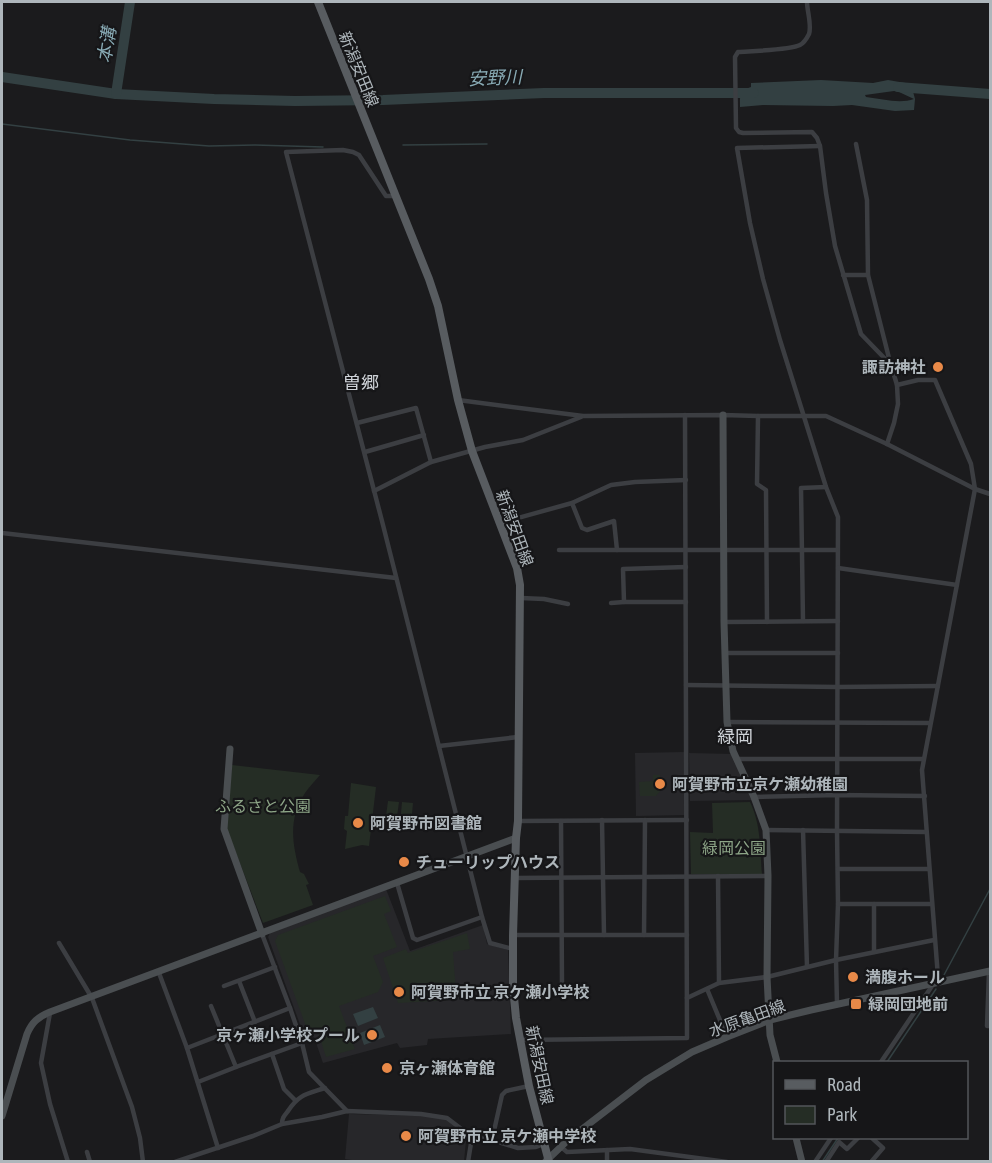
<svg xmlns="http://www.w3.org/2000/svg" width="992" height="1163" font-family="'Asap Condensed','Noto Sans JP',sans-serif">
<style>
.built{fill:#27272a}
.green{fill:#252d25}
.water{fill:#334042;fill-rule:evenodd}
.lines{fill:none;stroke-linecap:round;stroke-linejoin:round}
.stream{stroke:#334042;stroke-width:1.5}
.river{stroke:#334042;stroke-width:10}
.street{stroke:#3c3e42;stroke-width:4.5}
.secondary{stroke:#4a4e51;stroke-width:7}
.primary{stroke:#585c60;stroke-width:8}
.poi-dot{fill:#e88948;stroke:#161618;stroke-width:2}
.labels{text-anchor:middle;stroke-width:4.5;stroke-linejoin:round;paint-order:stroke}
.street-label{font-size:16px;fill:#aeb6bb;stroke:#161618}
.poi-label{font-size:16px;font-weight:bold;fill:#aeb6bb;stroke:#161618;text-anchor:start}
.park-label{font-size:16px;fill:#8da587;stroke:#161618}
.water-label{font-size:18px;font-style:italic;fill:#88aab4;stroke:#161618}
.neighbourhood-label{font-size:18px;fill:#cfd3d8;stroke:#161618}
</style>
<rect width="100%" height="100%" fill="#1b1b1d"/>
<g class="built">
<path d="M684,752l1,63 -49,1 -1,-63z"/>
<path d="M689,753l44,1 20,46 -63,1z"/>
<path d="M386,889l24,62 73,-26 4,19 21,6 3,84 -83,5 -1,6 -27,3 -3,-5 -74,20 -9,-26 -9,1 -37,-101 2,-4z"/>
<path d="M349,1114l78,2 22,4 13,11 4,10 -2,20 -100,1 -19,-3z"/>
</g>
<g class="green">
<path d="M232,765l88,10c-5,6 -11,12 -15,18 -17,26 -13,50 -5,79l4,2 5,10 -3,1 7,20 -50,18 -37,-96z"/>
<path d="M653,775h7l1,15 -5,6h-16l-1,-14 14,-1z"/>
<path d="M351,783l25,4 -7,59 -7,-1 -17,4 2,-18 -3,-2 1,-13h3z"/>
<path d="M388,801l11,1 -3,22 -11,-1z"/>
<path d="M402,802l11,1 -2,22 -11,-1z"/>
<path d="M750,802c11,22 10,48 12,72h-71l-1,-42 23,1 -1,-30z"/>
<path d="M385,896l6,15 -7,3 13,33 -24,9 10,26 -5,10 -39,14 16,43 -29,8 -9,-28 -9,3 -33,-91 3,-6z"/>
<path d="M467,933l3,16 -17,3 3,41 -5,7 -53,3 -15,-45 23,-9 2,4z"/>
</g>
<g class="water">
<path d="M821,80l52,3 15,-3 23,4 4,15 -1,11 -19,1 -43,-6 -19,1 -70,-1 -23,2c0,-12 -1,-16 11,-20v-4zM894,91l5,1 15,7c-14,5 -32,0 -48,-2l-1,-2z"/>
<path d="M373,1007l5,11 -20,8 -5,-12z"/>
<path d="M380,1025l5,12 -21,8 -4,-12z"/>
</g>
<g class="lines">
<g class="stream">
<path d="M2,124l128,16 79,6 46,-1 68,2"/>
<path d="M403,145l84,-1"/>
<path d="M944,975l46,-86"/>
<path d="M887,1062l49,-73"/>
<path d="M822,1162l16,-24"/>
</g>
<g class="river">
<path d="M2,77l114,17 98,5 81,2 88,-1 161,-7h210"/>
<path d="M898,87l92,7"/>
<path d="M116,94l14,-92"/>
</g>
<g class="street">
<path d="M807,2c0,9 5,23 2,32 -2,4 -5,9 -9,11 -10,5 -48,6 -62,7l-3,5 1,71 3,4 4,1 69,-1 5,6 3,8 6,47 9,53 26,88 30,31 6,20 1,19 -4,19 -7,21"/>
<path d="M856,144l11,56 1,75 22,87"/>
<path d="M820,146l-83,2 13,75 13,56 17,61 46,147 12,30 -1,314 1,73 -2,56 1,44"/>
<path d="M396,196h-10l-27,-41 -6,-3 -10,-2 -57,2 97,373 99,392 8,26 23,6"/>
<path d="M843,275h25"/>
<path d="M458,400l125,16 140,-1 35,1h68l61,28 88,45 15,5"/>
<path d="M758,416l-1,68 9,6 1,132"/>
<path d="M357,423l59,-15 15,54"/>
<path d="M365,452l59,-17"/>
<path d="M374,491l57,-29 54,-15 38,-7 58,-23"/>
<path d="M572,503l10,25 5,2 27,-9 3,29"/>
<path d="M500,523l72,-20 39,-18 24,-3 51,-2"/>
<path d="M2,533l394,45"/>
<path d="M559,550h278"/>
<path d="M838,568l119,17"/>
<path d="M521,598l23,1 24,5"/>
<path d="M624,602l-1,-33 63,-2"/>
<path d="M611,603l13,-1h62"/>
<path d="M803,621l-2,-133 25,-1"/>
<path d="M724,622l114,-1"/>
<path d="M725,653h113"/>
<path d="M686,685l151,2 101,-1"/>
<path d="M727,722l203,1"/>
<path d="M439,746l79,-9"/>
<path d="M736,759h187"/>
<path d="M754,797l83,-2 88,1"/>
<path d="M602,820l2,115"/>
<path d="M518,821l169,-1"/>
<path d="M561,821l1,165"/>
<path d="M766,830l160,2"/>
<path d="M803,830l4,137"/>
<path d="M838,869h91"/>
<path d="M718,876l1,107"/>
<path d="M515,878l253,-2"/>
<path d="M397,883l16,55 4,2 65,-23"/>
<path d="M838,904h93"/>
<path d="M874,904v48"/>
<path d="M262,934l28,74 12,35 7,29 38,39"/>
<path d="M513,935h174"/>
<path d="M644,935l1,-115"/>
<path d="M59,943l33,55 40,109 8,31 3,24"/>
<path d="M989,972l-2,54h3"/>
<path d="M159,973l28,75 31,100"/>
<path d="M239,981l16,41"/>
<path d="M224,986l51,-19"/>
<path d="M707,989l20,48"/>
<path d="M687,998l32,-15 48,-6 69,-17 98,-20"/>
<path d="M211,1006l25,61"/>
<path d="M50,1013l-9,50 9,41 18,58"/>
<path d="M519,1040l168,-2 -2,-623"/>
<path d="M187,1048l103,-40"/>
<path d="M272,1054l12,35 11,11"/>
<path d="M881,1062l57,-85 -16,-207 53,-281 -4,-25 -36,-84h-17l-21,5"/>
<path d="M198,1082l38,-15 66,-24"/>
<path d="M282,1124c0,-6 2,-8 6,-13 11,-17 19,-17 37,-23"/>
<path d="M492,1140l10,-45 4,-4 23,-5"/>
<path d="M561,1147l6,5 63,-3 97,13"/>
<path d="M607,1150v12"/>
<path d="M87,1152l3,10"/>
<path d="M175,1162l78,-26 29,-12 40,-7 25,-6 74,3 26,4 25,19 20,3 26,8 18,-1 8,-3"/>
<path d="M468,1162l4,-25"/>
<path d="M815,1162l16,-24"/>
<path d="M826,1162l13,-20 8,7 11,-11"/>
<path d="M871,1162l12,-14 -11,-10"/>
</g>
<g class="secondary">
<path d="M723,415l1,207 3,100 6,29 21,46 12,33 2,46 -1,101 3,58 7,27"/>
<path d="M230,749l-6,80 38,105"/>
<path d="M2,1116l25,-82c5,-12 11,-17 23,-22l466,-174"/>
<path d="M796,1138l6,24"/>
<path d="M546,1161l22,-21 78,-60 46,-28 35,-15 43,-17 41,-10 179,-39"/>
</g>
<path class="primary" d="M318,2l111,277 9,27 20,94 14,51 45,117 3,17 -2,236 -2,17 -3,97v52l3,31 13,68 20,76"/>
</g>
<g class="poi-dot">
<circle cx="938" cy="367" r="6"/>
<circle cx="660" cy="784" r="6"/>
<circle cx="358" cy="823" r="6"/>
<circle cx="404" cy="862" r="6"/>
<circle cx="853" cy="977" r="6"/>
<circle cx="399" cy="992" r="6"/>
<rect x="850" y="998" width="12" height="12" rx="3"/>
<circle cx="372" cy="1035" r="6"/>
<circle cx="387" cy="1068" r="6"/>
<circle cx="406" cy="1136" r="6"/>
</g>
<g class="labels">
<g class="street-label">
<text transform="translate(359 69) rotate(68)" y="6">新潟安田線</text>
<text transform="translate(515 528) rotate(70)" y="6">新潟安田線</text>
<text transform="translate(747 1018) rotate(-20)" y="6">水原亀田線</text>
<text transform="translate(540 1065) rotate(78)" y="6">新潟安田線</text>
</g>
<g class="poi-label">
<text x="926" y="373" text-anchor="end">諏訪神社</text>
<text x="672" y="790">阿賀野市立京ケ瀬幼稚園</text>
<text x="370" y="829">阿賀野市図書館</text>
<text x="416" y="868">チューリップハウス</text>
<text x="865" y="983">満腹ホール</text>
<text x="411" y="998">阿賀野市立 京ケ瀬小学校</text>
<text x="868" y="1010">緑岡団地前</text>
<text x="360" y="1041" text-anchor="end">京ヶ瀬小学校プール</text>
<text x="399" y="1074">京ヶ瀬体育館</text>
<text x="418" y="1142">阿賀野市立 京ケ瀬中学校</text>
</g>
<g class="park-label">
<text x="263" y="812">ふるさと公園</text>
<text x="734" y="854">緑岡公園</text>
</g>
<g class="water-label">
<text transform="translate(107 45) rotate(-81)" y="6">本溝</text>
<text transform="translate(495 78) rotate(-2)" y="6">安野川</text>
</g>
<g class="neighbourhood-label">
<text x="361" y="389">曽郷</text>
<text x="735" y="743">緑岡</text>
</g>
</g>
<rect width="992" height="1163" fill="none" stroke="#aeb6bb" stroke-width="6"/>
<rect x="773" y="1061" width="195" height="78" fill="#161618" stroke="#535659" stroke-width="1.5"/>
<rect x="785" y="1080" width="30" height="9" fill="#585c60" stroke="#535659" stroke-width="1.5"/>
<text x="827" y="1091" font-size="18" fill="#aeb6bb">Road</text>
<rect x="785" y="1106" width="30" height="18" fill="#252d25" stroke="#535659" stroke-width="1.5"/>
<text x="827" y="1121" font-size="18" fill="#aeb6bb">Park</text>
</svg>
